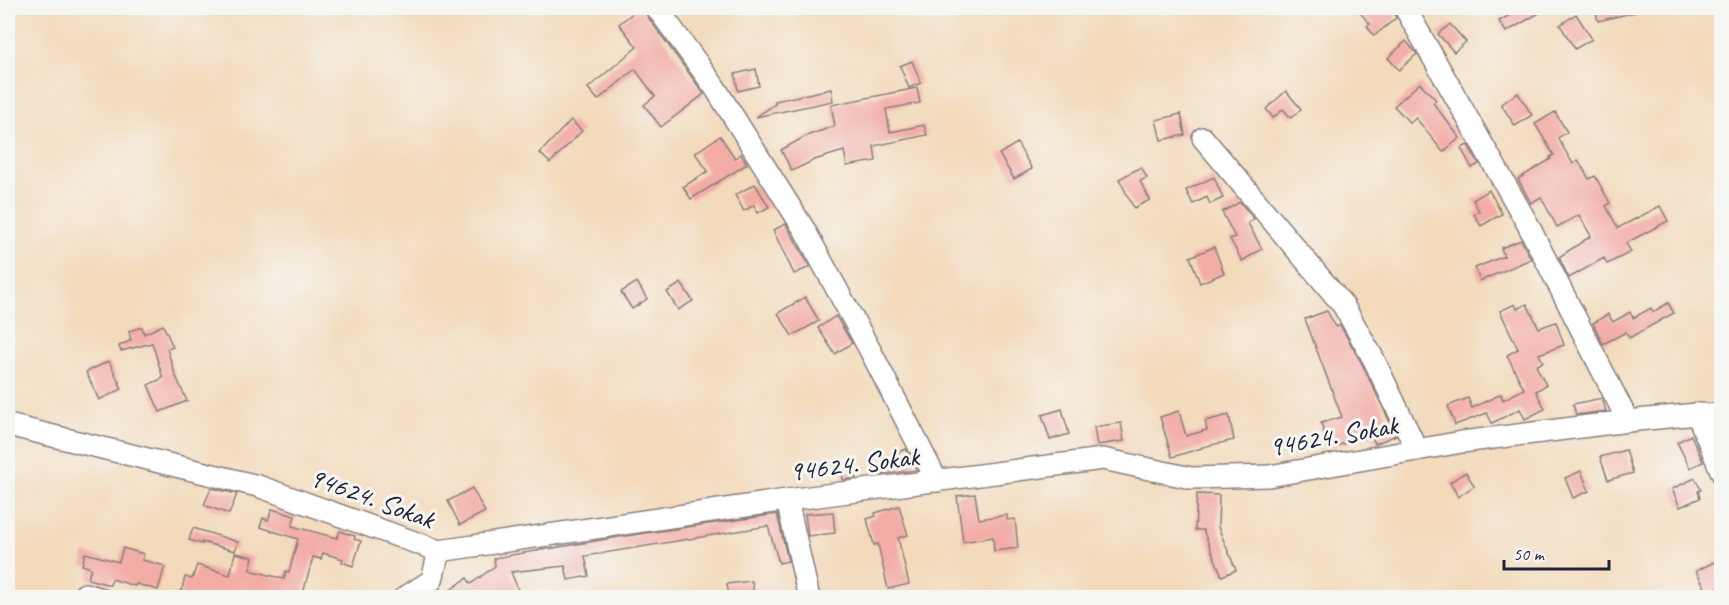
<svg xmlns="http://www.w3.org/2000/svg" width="1729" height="605" font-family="Caveat,sans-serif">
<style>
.building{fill:#f3aca6}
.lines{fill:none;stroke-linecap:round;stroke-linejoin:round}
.minor-casing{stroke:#8a7e7b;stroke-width:24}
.minor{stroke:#fff;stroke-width:21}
.labels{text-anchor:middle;stroke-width:6;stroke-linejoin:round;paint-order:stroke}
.street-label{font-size:28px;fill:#22223b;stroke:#f6f6f2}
</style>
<rect width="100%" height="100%" fill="#f6f6f2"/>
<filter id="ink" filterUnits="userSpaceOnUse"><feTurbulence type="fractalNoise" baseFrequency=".0167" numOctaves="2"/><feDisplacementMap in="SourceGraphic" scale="12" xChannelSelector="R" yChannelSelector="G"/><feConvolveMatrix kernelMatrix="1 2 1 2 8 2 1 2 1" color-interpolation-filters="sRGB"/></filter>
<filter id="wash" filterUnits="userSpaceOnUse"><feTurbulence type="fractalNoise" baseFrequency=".008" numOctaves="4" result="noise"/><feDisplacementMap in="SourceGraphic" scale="24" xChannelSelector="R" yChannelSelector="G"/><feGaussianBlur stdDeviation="1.35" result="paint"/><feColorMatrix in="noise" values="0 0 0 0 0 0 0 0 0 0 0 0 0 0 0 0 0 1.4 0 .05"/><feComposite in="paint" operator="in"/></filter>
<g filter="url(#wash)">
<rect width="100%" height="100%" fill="#f3dabb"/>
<g id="blocks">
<g class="building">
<path d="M639,8h6l2,8 57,78 -43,33 -17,-22 11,-9 -20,-27 -37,31 -10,-12 49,-41 -18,-23z"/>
<path d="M1356,8h36l4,10 -22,18 -7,-10 3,-2z"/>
<path d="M1522,8h26l-42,24 -7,-11z"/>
<path d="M1595,8h41v4l-38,9z"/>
<path d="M1576,14l16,25 -17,10 -15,-24z"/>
<path d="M1450,24l16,18 -12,10 -16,-18z"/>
<path d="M1406,41l11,13 -18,16 -11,-12z"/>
<path d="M912,61l9,22 -12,5 -9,-22z"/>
<path d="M756,69l3,17 -21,5 -3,-17z"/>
<path d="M1420,83l16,17 -3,3 27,35 -17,14 -27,-34 -6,5 -16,-17z"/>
<path d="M917,88l3,15 -34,6 4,23 34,-7 3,10 -53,11 2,15 -29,5 -3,-15 -30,9 -22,11 -11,-21 25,-14 29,-10 -4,-21z"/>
<path d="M831,89l2,12 -77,16 19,-13v-3z"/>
<path d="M1286,91l15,18 -10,9 -8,-9 -10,9 -7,-9z"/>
<path d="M1518,93l14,22 -17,11 -14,-22z"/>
<path d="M1555,112l12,20 -9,6 15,26 5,-4 11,19 6,-3 15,27 -4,3 12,22 42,-22 8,15 -42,22 5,9 -24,12 -3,-6 -35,20 -10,-21 32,-21 -12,-21 -22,12 -16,-30 -10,6 -13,-24 33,-20 -1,-2 4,-2 -19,-31z"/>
<path d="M1181,114l4,21 -24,5 -5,-20z"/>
<path d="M571,120l11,11 -32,32 -10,-10z"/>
<path d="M720,136l15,22 6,-4 6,10 -56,35 -8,-12 25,-16 -13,-18z"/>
<path d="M1017,143l15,26 -18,10 -15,-25z"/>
<path d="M1468,145l11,19 -7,4 -11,-20z"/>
<path d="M1141,167l6,11 -7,3 10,19 -16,8 -15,-29z"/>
<path d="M1214,177l9,21 -13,6 -3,-7 -14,7 -7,-14z"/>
<path d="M755,184l14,23 -11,6 -4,-8 -10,6 -9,-16z"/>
<path d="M1489,190l13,24 -21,12 -7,-12 5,-3 -6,-11z"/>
<path d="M1240,202l14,17 -6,4 14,26 -20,12 -12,-22 5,-2 -13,-25z"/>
<path d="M786,224l24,43 -16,7 -21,-44z"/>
<path d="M1521,240l10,19 -51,22 -5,-13 29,-12 -3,-8z"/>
<path d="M1214,247l10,26 -24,10 -10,-26z"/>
<path d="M637,282l10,17 -15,10 -11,-17z"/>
<path d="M681,283l12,18 -15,9 -11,-18z"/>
<path d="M805,297l14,24 -27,15 -14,-23z"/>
<path d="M1668,303l6,10 -45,25 -3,-6 -23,12 -10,-21 15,-9 5,8 17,-10 3,6 18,-10 2,4z"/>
<path d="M1515,304l2,5 10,-5 12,24 17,-6 8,23 -25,9 4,8 -7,4 10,19 -10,6 9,18 -20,10 -5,-10 -28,14 -5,-10 -32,12 -7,-19 20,-8 4,10 29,-14 2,6 21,-11 -17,-34 11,-6 -18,-38z"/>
<path d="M1327,311l9,16 4,-2 22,39 34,71 -21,9 -3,-8 -44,12 -7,-25 21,-6 -37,-98z"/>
<path d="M836,316l16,27 -17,11 -17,-26z"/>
<path d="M163,325l10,22 -6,2 8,25 12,27 -27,11 -12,-27 15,-7 -11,-35 -31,8 -2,-5 12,-6 -2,-9 13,-4 2,7z"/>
<path d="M109,361l13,28 -23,11 -13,-28z"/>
<path d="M1602,398l4,13 -30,4 -3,-11z"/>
<path d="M1062,409l7,25 -19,6 -8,-25z"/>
<path d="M1179,411l7,25 21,-6 -2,-9 24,-6 5,25 -32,7v1l-30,9 -12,-40z"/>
<path d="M1121,423l3,18 -27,4 -3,-18z"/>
<path d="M1691,435l12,27 -13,6 -13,-26z"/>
<path d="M906,449l11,21 -37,5 -1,-9 21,-3 -4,-10z"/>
<path d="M1626,450l7,23 -25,7 -8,-23z"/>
<path d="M855,468l1,10 -13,2 -1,-10z"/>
<path d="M1581,471l8,20 -16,7 -8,-20z"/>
<path d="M1466,472l8,14 -16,11 -8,-15z"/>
<path d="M1695,478l6,12 -3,1 2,7 -20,9 -8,-18z"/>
<path d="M211,488l26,6 -8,20 -25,-9z"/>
<path d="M472,488l13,24 -25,13 -12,-24z"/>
<path d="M975,494l4,25 28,-4v5l8,-1 3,29 -24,3 -1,-14 -30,5 -6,-46z"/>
<path d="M1197,494l22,1 -1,32 18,43 -14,6 -19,-46h-8z"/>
<path d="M899,506l9,29 -10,3 11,46 -21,5 -10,-45 -4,1 -7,-26 9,-3 -1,-3z"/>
<path d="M272,509l23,7 -3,10 45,12 3,-7 15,5 -1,3 7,2 -8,25 -11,-4 1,-3 -20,-6 -2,6 -8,-2 -11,40h-47l-15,-3 -1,3h-59l5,-20 7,2 5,-14 33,10 5,-22 18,4 -3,13 34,9 2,-8 3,1 9,-33 -38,-12 3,-9 5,2z"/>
<path d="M833,512l2,21 -27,3 -3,-22z"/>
<path d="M777,514l11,47 -9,2 -11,-37 -183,30 4,20 -21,4 -3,-14 -54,6 10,25h-80l26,-19 4,6 24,-18 -1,-8 125,-21z"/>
<path d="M193,528l45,14 -3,9 -33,-9v2l-13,-4z"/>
<path d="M123,548l21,6 -2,6 23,6 -7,24 -22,-6 -1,2 -23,-7 -2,6 -22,-6 3,-11 -9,-3 3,-12 34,9z"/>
<path d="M1722,558v28l-14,7 -12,-22z"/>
<path d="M752,581l2,16h-25l-2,-13z"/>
</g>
</g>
</g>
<g filter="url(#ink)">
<use href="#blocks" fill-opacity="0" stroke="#8a7e7b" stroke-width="1.5"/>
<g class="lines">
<defs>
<g id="minor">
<path d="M657,8l57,78 90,143 66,121 67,131"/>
<path d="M1405,8l121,213 102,200"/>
<path d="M1203,138l140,167 30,53 44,92"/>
<path d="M1697,414l25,59"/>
<path d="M8,425l250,61 181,65 348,-51 316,-41 88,19 78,-2 193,-34 166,-21 69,-7 25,1"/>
<path d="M787,500l22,98"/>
<path d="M85,594l14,4"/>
<path d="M404,598l28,-18 7,-29"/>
</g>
</defs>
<use href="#minor" class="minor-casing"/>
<use href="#minor" class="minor"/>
</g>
</g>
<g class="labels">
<g class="street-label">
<text transform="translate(1333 435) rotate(-10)" y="10">94624. Sokak</text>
<text transform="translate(854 463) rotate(-7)" y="10">94624. Sokak</text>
<text transform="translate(372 497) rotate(20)" y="10">94624. Sokak</text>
</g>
</g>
<rect width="1729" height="605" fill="none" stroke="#f6f6f2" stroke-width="30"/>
<path d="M1504 560v9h105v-9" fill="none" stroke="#22223b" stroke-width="3"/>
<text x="1513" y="560" font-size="18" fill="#22223b" stroke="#f6f6f2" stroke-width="4.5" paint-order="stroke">50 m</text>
</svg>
